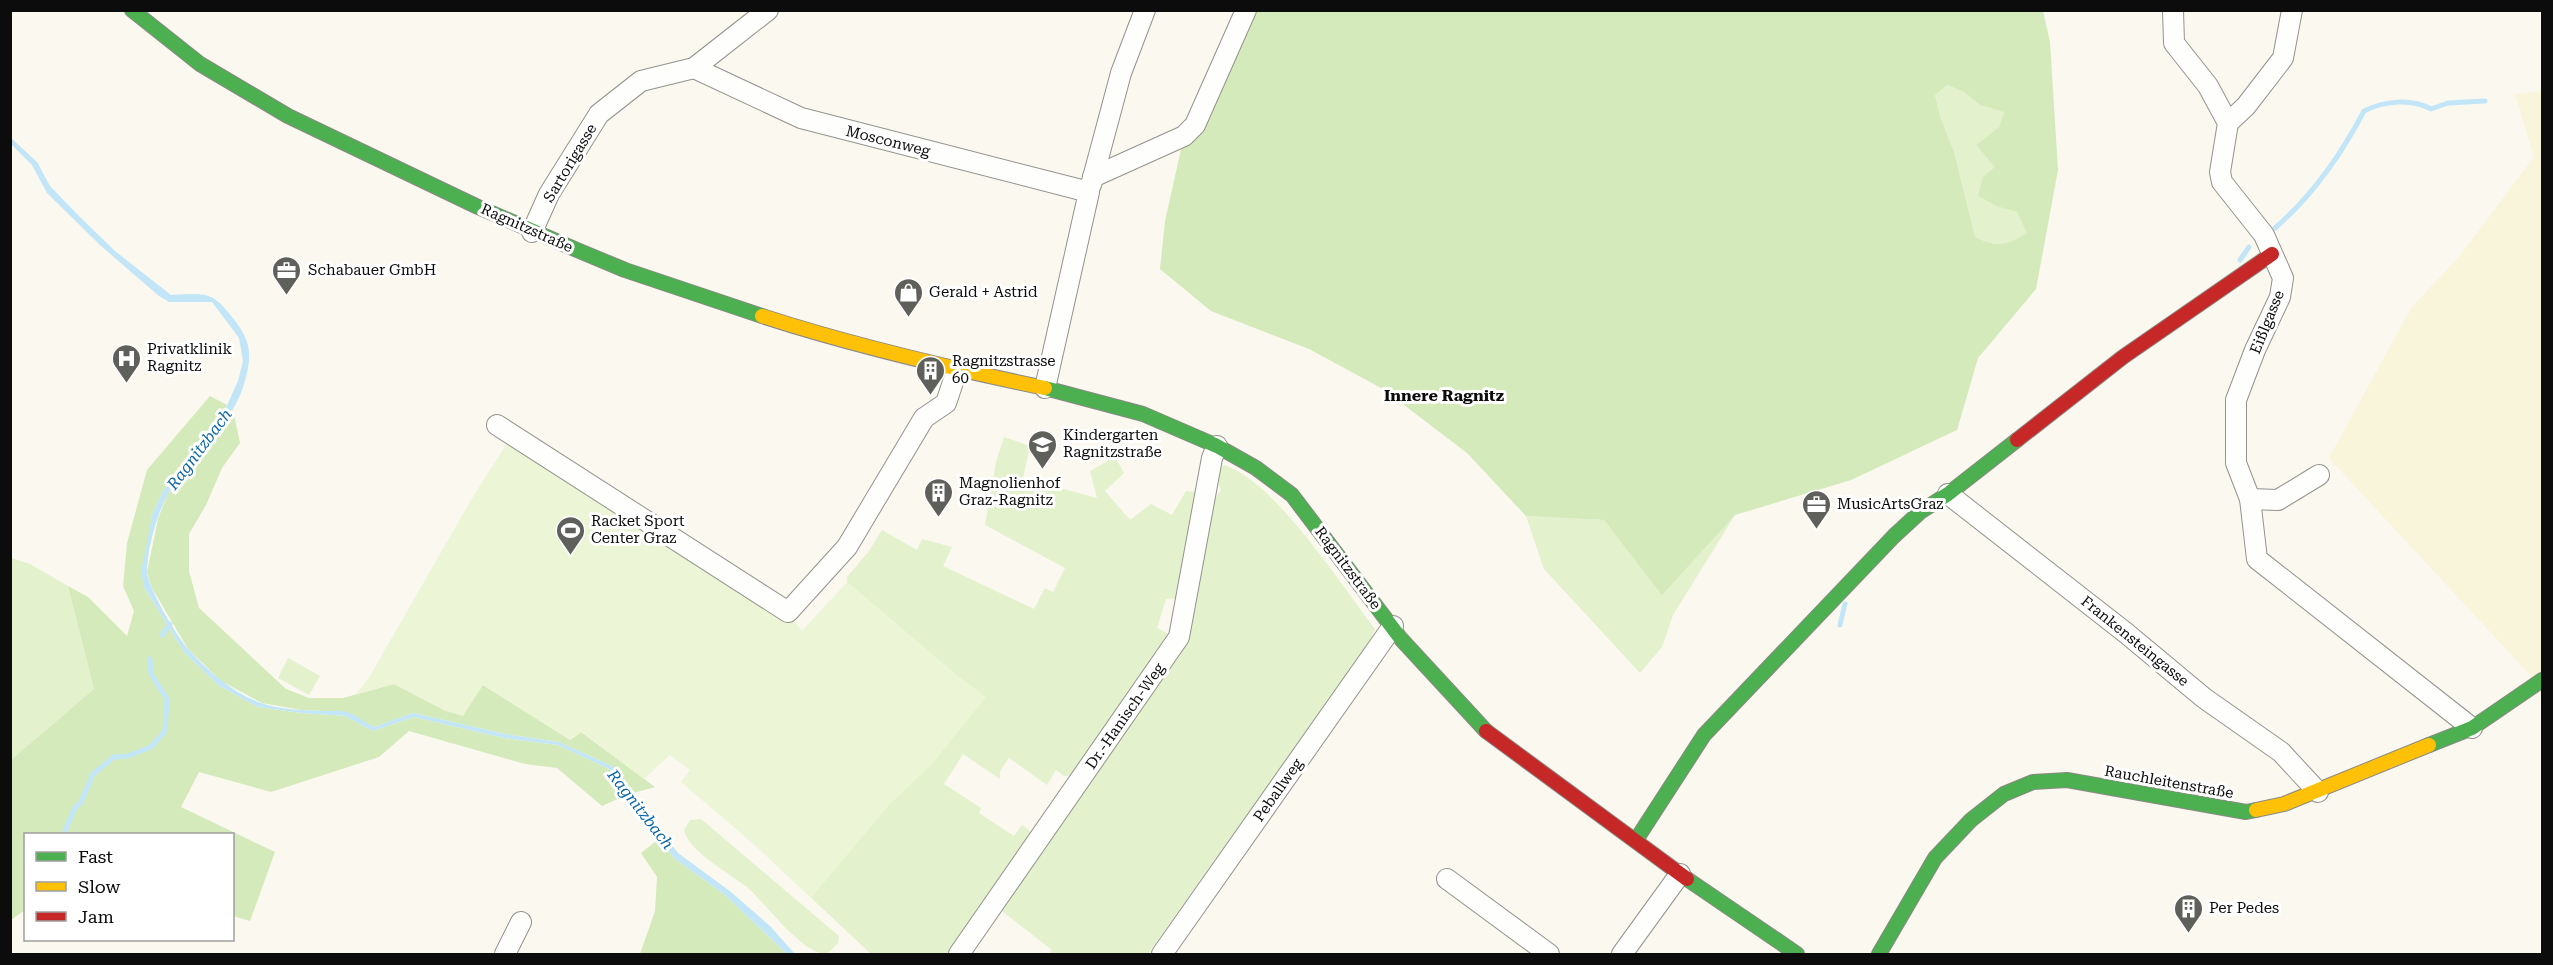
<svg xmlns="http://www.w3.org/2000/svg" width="2553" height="965" font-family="'Roboto Serif',serif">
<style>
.farmland{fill:#f8f5da}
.green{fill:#e3f1cd}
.forest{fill:#d4eaba;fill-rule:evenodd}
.pitch{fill:#edf5d7}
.water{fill:#c2e6f7}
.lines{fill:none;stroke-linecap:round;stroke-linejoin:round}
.stream{stroke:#c2e6f7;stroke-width:5}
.street-casing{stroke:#93928e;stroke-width:22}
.fast-casing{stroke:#8a8985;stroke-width:16}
.slow-casing{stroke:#8a8985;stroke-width:16}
.jam-casing{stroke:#8a8985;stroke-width:16}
.street{stroke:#fefefd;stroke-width:20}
.fast{stroke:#4caf50;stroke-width:14}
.slow{stroke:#ffc107;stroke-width:14}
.jam{stroke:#c62828;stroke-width:14}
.labels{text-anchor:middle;stroke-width:6;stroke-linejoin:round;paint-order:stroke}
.street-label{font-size:15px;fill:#0c0c0c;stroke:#fff}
.poi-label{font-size:15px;fill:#0c0c0c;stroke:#fff;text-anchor:start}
.neighbourhood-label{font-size:16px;font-weight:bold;fill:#0c0c0c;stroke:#fff}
.water-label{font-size:16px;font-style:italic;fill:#0c65a6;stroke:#fff}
</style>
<rect width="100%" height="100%" fill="#faf8ef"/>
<path class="farmland" d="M2542,91v580l-9,7 -204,-220 83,-151 47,-50 75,-100 -19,-63z"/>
<g class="green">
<path d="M1947,85l17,7 16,13 24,7 -5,15 -23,18 19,22 4,40 18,5 11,21c-20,12 -30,15 -53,4l-21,-85 -13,-33 -6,-24z"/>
<path d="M1004,437l26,9 -7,32 74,20 -7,-27 25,-14 9,16 -19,18 25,29 21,-16 21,11 14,-24 10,1 -16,106 -14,1 -9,29 13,7 -93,140 -13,1 -8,-6 -9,15 -38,-27 -9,13v8l-37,-25 -19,30 37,24 -2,5 35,23 8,-11 10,8 -82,121h-79l-114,-107 197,-174 -107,-91v-5l22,-26 13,-21 35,20 5,-11 30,8 -9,19 91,43 11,-21 8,4 12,-24 -80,-43 11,-63z"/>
<path d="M1224,465c51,16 117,120 151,164l-7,15 -220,310h-99l3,-4 -50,-39 60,-92 103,-147 44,-166 12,-16c-4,-11 -6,-16 3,-25z"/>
<path d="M1735,515l-62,100 -11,32 -22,26 -96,-104 -18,-53 78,4 58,74z"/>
<path d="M11,558l19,6 38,22 26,103 -83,71z"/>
<path d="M288,658l32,18 -11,19 -31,-17z"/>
<path d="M701,819l138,117 -1,7 -11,11c-24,1 -60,-49 -78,-65 -17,-15 -60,-36 -65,-59l6,-10z"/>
</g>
<g class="forest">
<path d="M1257,11h786l7,31 8,128 -22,119 -58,69 -21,72 -106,50 -116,35 -73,80 -58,-75 -78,-4 -59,-63 -84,-64 -74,-40 -98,-38 -51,-42 5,-48 19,-85 51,-78zM1947,85l17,7 16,13 24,7 -5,15 -23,18 19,22 -12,10 -5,19 21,11 18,5 10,21c-20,12 -29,15 -52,4l-21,-85 -13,-33 -6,-24z"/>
<path d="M210,396l17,9 -10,18 -54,68 -11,24 -8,72 40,65 34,33 40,22 44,6 43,3 28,15 41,-14 90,21 54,7 51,24 20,25 -27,12 -45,-38 -32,-4 -116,-33 -30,26 -108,35 -72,-20 -18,35 94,45 -25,69 -17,-5 -1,-82h-206l-1,76 -14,10v-160l83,-71 -26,-103 20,11 39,39 7,-25 -11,-25 4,-43 20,-73z"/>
<path d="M233,410l7,33 -18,25 -16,37 -17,29v37l10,37 87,81 23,9h34l51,-14 52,27 37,-26 87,55 11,-8 74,55 -22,6 -21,-27 -53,-24 -54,-8 -92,-21 -39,14 -28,-15 -45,-2 -39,-7 -41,-22 -33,-32 -36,-61 -5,-16 11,-53 9,-24 15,-21 40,-46z"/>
<path d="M660,838l14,20 51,37 62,59h-147l15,-43 2,-34 -16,-24z"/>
</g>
<path class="pitch" d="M507,443l281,169 14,19 45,-49 107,91 32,24 -54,67 -42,40 -79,94 -54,-51 -76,-65 9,-12 -20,-15 -26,24 -62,-47 -12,8 -87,-55 -20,31 -17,-5 -52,-27 -38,10 14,-18 101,-176z"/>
<path class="water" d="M10,137l27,25 13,24 29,30 36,35 56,44c38,-2 41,-4 65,27 14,19 16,32 10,55 -13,54 -57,74 -79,119 -11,21 -19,51 -20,74 0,17 30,67 42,80 20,22 44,43 72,53 19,7 43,7 63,8 7,0 16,-1 23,1 9,3 19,11 27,15l39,-14 92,21 54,8 53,24 66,87 53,39 39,34 25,28h-8l-62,-59 -51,-37 -65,-89 -51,-24 -54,-7 -90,-21 -41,14 -28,-15 -43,-3 -44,-6 -40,-22 -34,-33 -40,-65 -3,-16 6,-27 5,-29 11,-24 62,-81 13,-29 5,-20 -4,-23 -27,-36h-43l-10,-6 -58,-50 -54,-53 -15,-28 -21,-21z"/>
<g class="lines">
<g class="stream">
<path d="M2275,228c36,-31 67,-75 89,-117 20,-10 47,-13 67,-2l17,-6 37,-2"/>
<path d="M2240,260l9,-13"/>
<path d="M1840,625l5,-21"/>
<path d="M162,635l8,-11"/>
<path d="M64,834l10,-25 7,-7 12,-28 21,-17 14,-1 23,-9 14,-16 2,-32 -16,-25 -1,-15"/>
</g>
<defs>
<g id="street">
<path d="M2173,10l1,33 34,43 20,37 -8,49 2,10 42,53 19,43 -3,19 -25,53 -19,50v63l14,36 7,60 215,169"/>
<path d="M694,68l107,50 288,74 -44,196"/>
<path d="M2228,123l18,-17 37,-48 9,-48"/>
<path d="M1093,177l91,-41 11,-11 51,-115"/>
<path d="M1091,185l30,-112 24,-63"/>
<path d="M532,232l17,-38 50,-80 42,-33 53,-13 74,-58"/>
<path d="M497,425l291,187 59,-65 77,-129 22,-15 11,-33"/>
<path d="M1948,494l178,139 78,65 77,54 37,40"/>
<path d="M2250,499l28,1 41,-25"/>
<path d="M1447,879l102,75"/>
<path d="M505,954l16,-32"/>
<path d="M959,954l220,-317 33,-179 5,-12"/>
<path d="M1162,954l231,-328"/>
<path d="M1622,954l58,-80"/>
</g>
<g id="fast">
<path d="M132,10l68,54 88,52 190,91 99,43 48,20 137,46"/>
<path d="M1045,388l98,26 74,32 39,22 36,27 109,144 85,92"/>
<path d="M2429,745l43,-17 70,-48"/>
<path d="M1636,840l68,-105 190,-199 26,-24 28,-18 69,-54"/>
<path d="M1687,879l110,75"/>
<path d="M1879,954l56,-96 36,-38 33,-26 29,-12 34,-2 179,32 10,-2"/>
</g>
<g id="slow">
<path d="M762,316c92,30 187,52 283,72"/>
<path d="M2256,810l28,-6 145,-59"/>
</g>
<g id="jam">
<path d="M2017,440l106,-83 149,-103"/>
<path d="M1486,731l201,148"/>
</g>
</defs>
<use href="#street" class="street-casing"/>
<use href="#fast" class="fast-casing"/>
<use href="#slow" class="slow-casing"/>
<use href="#jam" class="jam-casing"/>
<use href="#street" class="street"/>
<use href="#fast" class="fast"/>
<use href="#slow" class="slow"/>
<use href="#jam" class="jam"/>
</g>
<defs>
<symbol id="office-pin" viewBox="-11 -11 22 30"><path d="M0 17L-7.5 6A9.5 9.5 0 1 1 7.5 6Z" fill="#5f5f5b" stroke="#fff"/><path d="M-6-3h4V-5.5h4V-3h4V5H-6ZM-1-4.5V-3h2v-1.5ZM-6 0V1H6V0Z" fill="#fff"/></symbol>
<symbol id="shop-pin" viewBox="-11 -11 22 30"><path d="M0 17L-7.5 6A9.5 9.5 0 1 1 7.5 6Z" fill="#5f5f5b" stroke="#fff"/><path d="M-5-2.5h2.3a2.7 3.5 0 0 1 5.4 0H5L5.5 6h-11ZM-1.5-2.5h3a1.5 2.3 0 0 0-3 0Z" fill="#fff"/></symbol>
<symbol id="hospital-pin" viewBox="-11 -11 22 30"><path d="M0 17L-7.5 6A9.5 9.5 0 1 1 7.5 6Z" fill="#5f5f5b" stroke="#fff"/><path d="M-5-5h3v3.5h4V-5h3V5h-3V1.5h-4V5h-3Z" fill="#fff"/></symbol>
<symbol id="building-pin" viewBox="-11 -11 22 30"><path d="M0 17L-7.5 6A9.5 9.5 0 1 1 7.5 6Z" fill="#5f5f5b" stroke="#fff"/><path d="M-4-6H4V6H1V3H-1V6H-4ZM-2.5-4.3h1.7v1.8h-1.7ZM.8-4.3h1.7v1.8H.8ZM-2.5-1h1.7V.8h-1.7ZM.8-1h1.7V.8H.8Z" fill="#fff"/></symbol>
<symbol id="school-pin" viewBox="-11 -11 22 30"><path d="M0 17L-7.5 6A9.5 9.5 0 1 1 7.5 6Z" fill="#5f5f5b" stroke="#fff"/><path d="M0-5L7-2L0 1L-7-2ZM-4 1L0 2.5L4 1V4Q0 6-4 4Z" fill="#fff"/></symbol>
<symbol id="stadium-pin" viewBox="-11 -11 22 30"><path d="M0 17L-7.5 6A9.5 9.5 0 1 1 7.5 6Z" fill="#5f5f5b" stroke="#fff"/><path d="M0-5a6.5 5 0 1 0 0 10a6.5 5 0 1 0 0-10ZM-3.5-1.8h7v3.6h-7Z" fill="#fff"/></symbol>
</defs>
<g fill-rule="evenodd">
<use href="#office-pin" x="270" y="254" width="33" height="45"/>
<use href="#shop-pin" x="892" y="276" width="33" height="45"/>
<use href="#hospital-pin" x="110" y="342" width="33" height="45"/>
<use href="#building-pin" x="914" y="354" width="33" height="45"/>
<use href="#school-pin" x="1026" y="428" width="33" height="45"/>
<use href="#building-pin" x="922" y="476" width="33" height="45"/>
<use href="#office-pin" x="1800" y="488" width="33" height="45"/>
<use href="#stadium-pin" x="554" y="514" width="33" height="45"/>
<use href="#building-pin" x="2172" y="892" width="33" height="45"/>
</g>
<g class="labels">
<g class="street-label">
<text transform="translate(888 141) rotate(14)" y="5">Mosconweg</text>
<text transform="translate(570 163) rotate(-59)" y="5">Sartorigasse</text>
<text transform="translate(527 228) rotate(24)" y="5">Ragnitzstraße</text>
<text transform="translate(2267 322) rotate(-68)" y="5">Eißlgasse</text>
<text transform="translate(1348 568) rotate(53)" y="5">Ragnitzstraße</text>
<text transform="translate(2135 641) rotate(39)" y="5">Frankensteingasse</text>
<text transform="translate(1125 716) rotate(-55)" y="5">Dr.-Hanisch-Weg</text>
<text transform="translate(2169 782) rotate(10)" y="5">Rauchleitenstraße</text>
<text transform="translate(1278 790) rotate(-55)" y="5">Peballweg</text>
</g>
<g class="poi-label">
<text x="308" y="275">Schabauer GmbH</text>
<text x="929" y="297">Gerald + Astrid</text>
<text x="147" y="354">Privatklinik<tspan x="147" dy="17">Ragnitz</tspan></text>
<text x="952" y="366">Ragnitzstrasse<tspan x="952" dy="17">60</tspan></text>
<text x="1063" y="440">Kindergarten<tspan x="1063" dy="17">Ragnitzstraße</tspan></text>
<text x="959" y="488">Magnolienhof<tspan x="959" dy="17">Graz-Ragnitz</tspan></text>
<text x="1837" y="509">MusicArtsGraz</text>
<text x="591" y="526">Racket Sport<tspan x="591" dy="17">Center Graz</tspan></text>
<text x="2209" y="913">Per Pedes</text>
</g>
<g class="neighbourhood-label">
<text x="1444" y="401">Innere Ragnitz</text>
</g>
<g class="water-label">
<text transform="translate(199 449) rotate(-53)" y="6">Ragnitzbach</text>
<text transform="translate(641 809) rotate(52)" y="6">Ragnitzbach</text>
</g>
</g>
<rect width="2553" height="965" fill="none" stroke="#0c0c0c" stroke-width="24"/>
<rect x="24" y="833" width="210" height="108" fill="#ffffff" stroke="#9e9e9e" stroke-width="1.5"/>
<rect x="36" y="852" width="30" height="9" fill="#4caf50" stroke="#9e9e9e" stroke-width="1.5"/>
<text x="78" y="863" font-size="18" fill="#0c0c0c">Fast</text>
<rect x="36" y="882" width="30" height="9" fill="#ffc107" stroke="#9e9e9e" stroke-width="1.5"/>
<text x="78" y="893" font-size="18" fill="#0c0c0c">Slow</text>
<rect x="36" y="912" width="30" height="9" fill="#c62828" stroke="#9e9e9e" stroke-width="1.5"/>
<text x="78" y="923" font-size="18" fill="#0c0c0c">Jam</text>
</svg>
